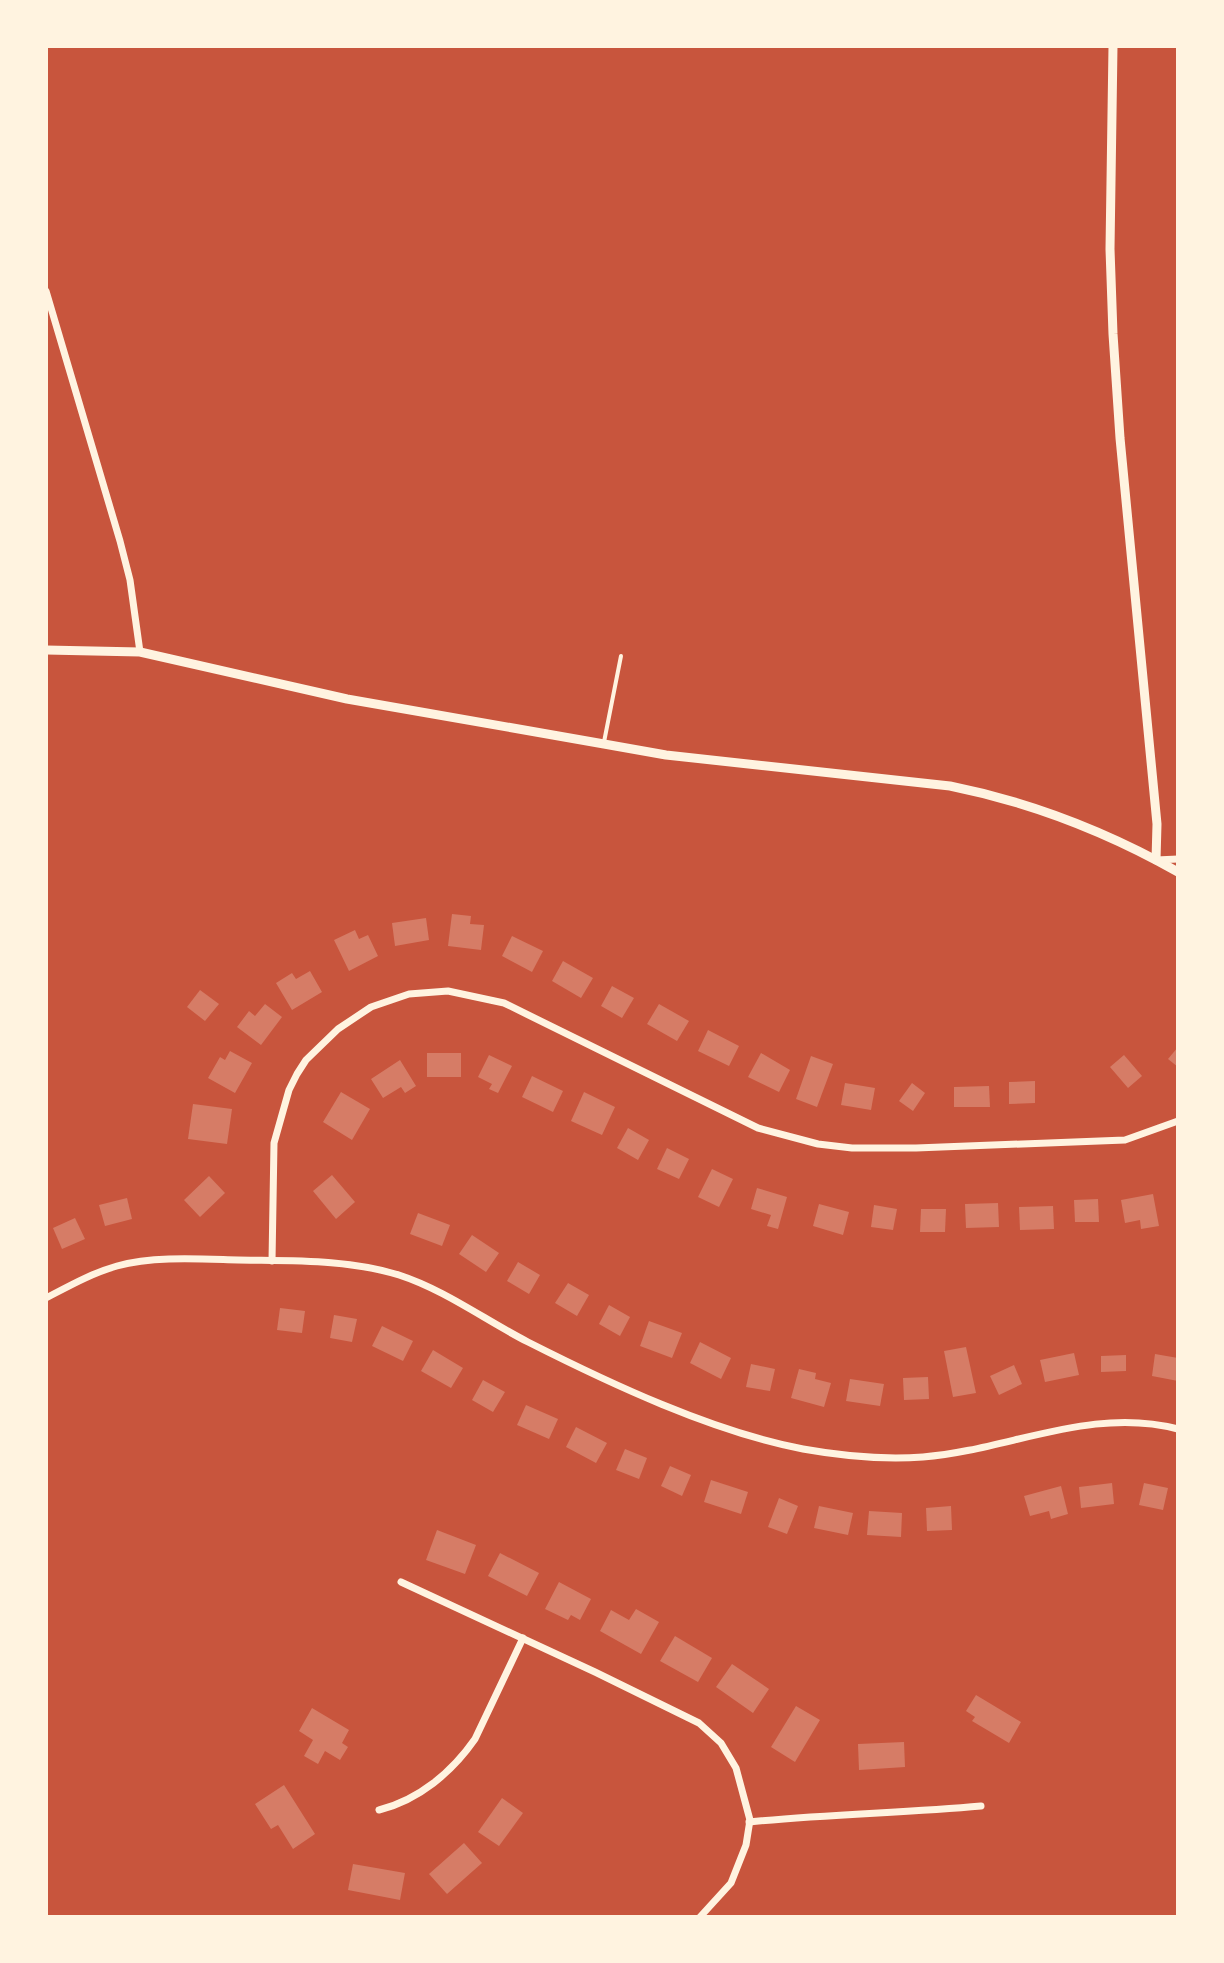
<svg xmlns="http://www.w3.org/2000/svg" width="1224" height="1963" font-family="Ubuntu,sans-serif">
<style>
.building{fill:#d67c66}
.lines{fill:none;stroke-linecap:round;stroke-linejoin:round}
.service{stroke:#fff3e0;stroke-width:4}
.minor{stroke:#fff3e0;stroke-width:7}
.tertiary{stroke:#fff3e0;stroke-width:9}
</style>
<rect width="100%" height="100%" fill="#c8553d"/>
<g class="building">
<path d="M452,914l19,2 -1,8 14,1 -3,25 -33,-4z"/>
<path d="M426,918l3,22 -34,6 -3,-23z"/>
<path d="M355,930l4,9 9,-4 10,21 -29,15 -15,-31z"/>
<path d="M512,936l31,15 -11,21 -30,-16z"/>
<path d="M563,961l30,17 -12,20 -29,-17z"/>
<path d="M310,971l12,21 -30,18 -16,-27 16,-10 4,6z"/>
<path d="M612,986l22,12 -12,20 -21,-12z"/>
<path d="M200,990l19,14 -14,17 -18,-14z"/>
<path d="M265,1004l17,13 -21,28 -24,-18 12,-16 6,5z"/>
<path d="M659,1004l30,17 -12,20 -30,-17z"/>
<path d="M708,1030l31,16 -10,20 -31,-15z"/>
<path d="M1178,1047v20l-10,-8z"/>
<path d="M230,1051l22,12 -17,30 -27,-15 12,-21 5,3z"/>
<rect x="427" y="1053" width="34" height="24"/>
<path d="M761,1053l29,17 -11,22 -31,-15z"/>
<path d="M489,1055l23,11 -14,27 -9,-4 3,-5 -14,-7z"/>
<path d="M1124,1055l18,21 -14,12 -18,-21z"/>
<path d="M811,1056l22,8 -16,43 -21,-8z"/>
<path d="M400,1060l16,26 -11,7 -4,-6 -18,11 -12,-19z"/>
<path d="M532,1076l31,15 -10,21 -31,-15z"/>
<path d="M1035,1081v22l-26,1v-22z"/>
<path d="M845,1083l30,5 -4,22 -30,-5z"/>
<path d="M912,1083l13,10 -12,18 -14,-10z"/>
<path d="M989,1086l1,21h-36v-20z"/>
<path d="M341,1092l29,17 -18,31 -29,-18z"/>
<path d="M584,1092l31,15 -13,28 -31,-14z"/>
<path d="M193,1104l39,5 -5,35 -39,-5z"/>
<path d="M628,1128l21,12 -11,20 -21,-12z"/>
<path d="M667,1148l22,11 -10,20 -22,-10z"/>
<path d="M712,1169l21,10 -14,28 -21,-10z"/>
<path d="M332,1175l23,27 -19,17 -23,-28z"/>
<path d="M209,1176l16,17 -25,24 -16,-17z"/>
<path d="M757,1188l30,9 -9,32 -11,-3 4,-11 -20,-6z"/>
<path d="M1153,1194l6,32 -18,3 -1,-9 -15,3 -4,-23z"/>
<path d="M127,1198l5,21 -27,7 -6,-21z"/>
<path d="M1098,1199l1,23h-24l-1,-22z"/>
<path d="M998,1203l1,24 -33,1 -1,-24z"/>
<path d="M819,1204l30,8 -6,23 -30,-9z"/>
<path d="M874,1205l23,4 -4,21 -22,-3z"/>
<path d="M1053,1206l1,23 -34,1 -1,-23z"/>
<path d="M921,1209h25l-1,23h-25z"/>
<path d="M418,1213l32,12 -8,21 -32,-12z"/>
<path d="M75,1218l10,21 -23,10 -9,-21z"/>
<path d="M472,1235l27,18 -13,19 -27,-18z"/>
<path d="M518,1262l22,13 -11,19 -22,-13z"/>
<path d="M568,1283l21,12 -12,21 -22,-13z"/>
<path d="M609,1305l21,12 -10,19 -21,-12z"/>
<path d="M280,1308l25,3 -3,22 -25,-3z"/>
<path d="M334,1315l23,4 -5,23 -22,-4z"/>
<path d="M649,1321l33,12 -10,25 -32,-12z"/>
<path d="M382,1326l31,15 -10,20 -31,-15z"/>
<path d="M700,1342l31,16 -10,21 -31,-16z"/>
<path d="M966,1347l10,46 -23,4 -9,-46z"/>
<path d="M433,1350l30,18 -12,20 -30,-17z"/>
<path d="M1074,1353l5,22 -34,7 -5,-22z"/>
<path d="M1155,1354l23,4v23l-26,-5z"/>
<path d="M1126,1355v16l-25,1v-16z"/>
<path d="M751,1364l24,5 -5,22 -24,-4z"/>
<path d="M1014,1365l8,19 -23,11 -9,-19z"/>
<path d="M799,1369l17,4 -1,6 16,4 -7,24 -33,-9z"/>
<path d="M928,1377l1,22 -25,1 -1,-22z"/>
<path d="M850,1379l34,5 -4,22 -34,-5z"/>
<path d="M483,1380l22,12 -12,20 -21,-12z"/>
<path d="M526,1405l32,14 -9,20 -32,-14z"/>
<path d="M576,1427l31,16 -11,20 -30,-16z"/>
<path d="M625,1449l22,9 -8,21 -23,-9z"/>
<path d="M670,1466l21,9 -9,21 -21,-10z"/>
<path d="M711,1480l37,12 -7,22 -37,-12z"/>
<path d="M1112,1483l2,21 -33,4 -2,-21z"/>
<path d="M1144,1483l24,5 -5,22 -24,-5z"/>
<path d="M1061,1486l7,28 -17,5 -2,-8 -19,5 -6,-20z"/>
<path d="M779,1498l19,8 -11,28 -19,-7z"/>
<path d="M819,1506l34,7 -5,22 -34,-7z"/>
<path d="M951,1506l1,24 -25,1 -1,-23z"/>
<path d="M869,1511l33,2 -1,24 -34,-2z"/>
<path d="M437,1530l39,15 -11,29 -39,-14z"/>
<path d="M500,1553l39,20 -12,23 -39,-20z"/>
<path d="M559,1582l32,17 -11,21 -9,-5 -3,5 -23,-11z"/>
<path d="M636,1609l23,13 -18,32 -41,-23 11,-21 18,10z"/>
<path d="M675,1636l37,22 -14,24 -38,-21z"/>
<path d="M732,1664l37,25 -16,24 -37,-26z"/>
<path d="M976,1695l45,27 -12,21 -37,-22 3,-4 -9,-6z"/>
<path d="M796,1706l24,14 -25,42 -24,-15z"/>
<path d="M312,1708l37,22 -7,13 6,4 -8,13 -15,-9 -7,13 -14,-8 9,-16 -14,-9z"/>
<path d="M904,1742l1,25 -46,3 -1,-26z"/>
<path d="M284,1785l31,49 -22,15 -15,-24 -7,4 -16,-25z"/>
<path d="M502,1798l21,15 -24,33 -21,-14z"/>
<path d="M464,1843l18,20 -35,31 -18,-20z"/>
<path d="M353,1864l52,9 -5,27 -52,-10z"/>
</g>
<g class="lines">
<path class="service" d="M604,742l17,-86"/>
<g class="minor">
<path d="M46,291l74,250 10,39 10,72"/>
<path d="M1156,860l22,-1"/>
<path d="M272,1261l2,-118 15,-53 8,-16 9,-14 32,-31 33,-22 38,-13 39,-3 56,12 254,125 60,16 34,4h64l209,-8 53,-19"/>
<path d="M46,1298c23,-12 46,-25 71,-32 37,-10 82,-7 121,-6 53,1 110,-1 161,15 46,15 86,45 129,67 81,41 185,90 275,107 39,7 79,11 120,8 86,-7 168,-51 255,-28"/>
<path d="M401,1582l194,90 104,51 22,20 15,25 14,52 -4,25 -15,38 -31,34"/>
<path d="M379,1810c40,-10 73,-38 96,-71l48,-101"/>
<path d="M749,1822c77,-8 155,-9 232,-16"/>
</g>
<g class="tertiary">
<path d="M1113,46l-3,203 3,85 7,104 37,386 -1,36"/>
<path d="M46,650l94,2 207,47 257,45 62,11 284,31c80,16 157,46 228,86"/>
</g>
</g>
<rect width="1224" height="1963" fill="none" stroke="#fff3e0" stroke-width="96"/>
</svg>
